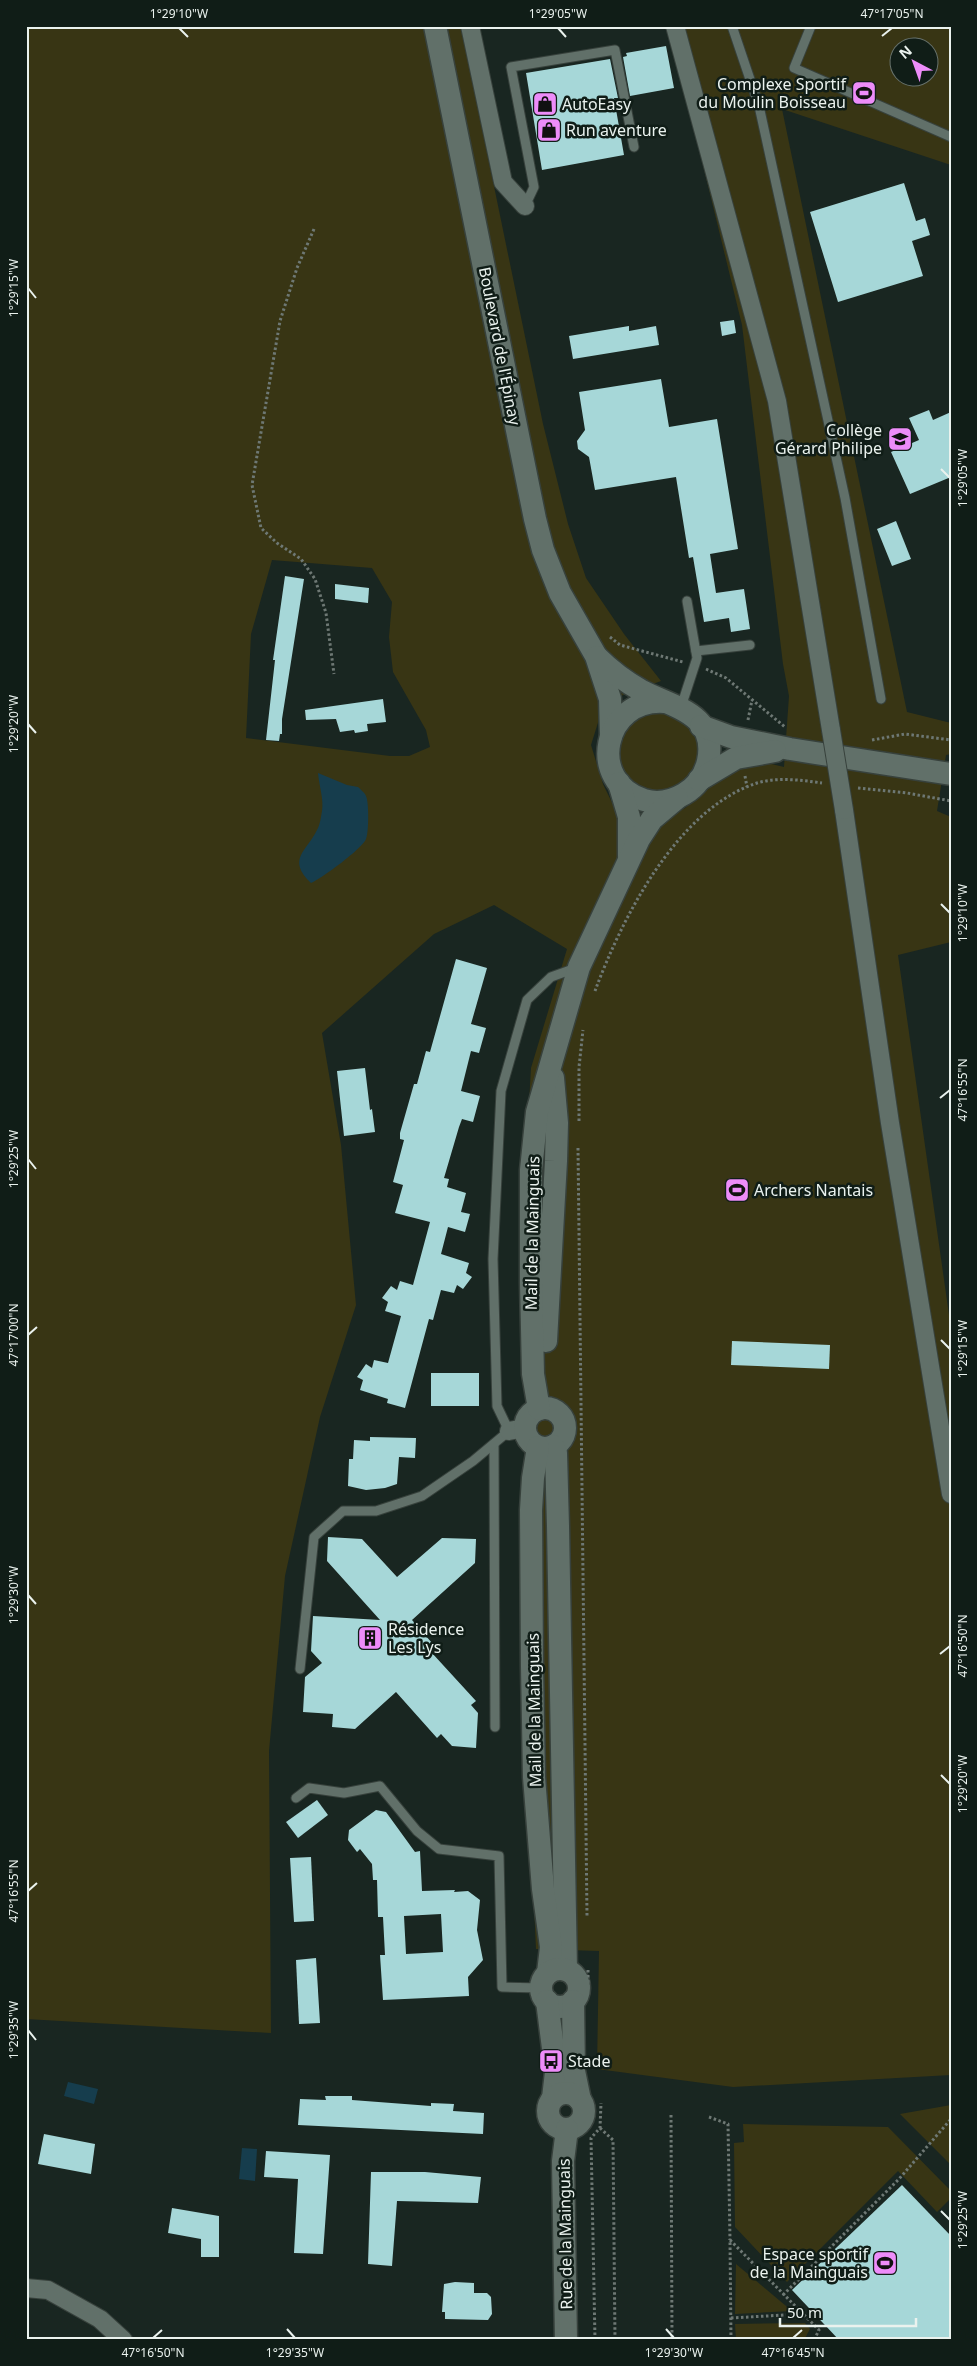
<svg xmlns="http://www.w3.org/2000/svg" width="977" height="2366" font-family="'Noto Sans',sans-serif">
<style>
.green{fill:#383514;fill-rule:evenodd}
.water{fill:#163d4d}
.building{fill:#a6d7d8;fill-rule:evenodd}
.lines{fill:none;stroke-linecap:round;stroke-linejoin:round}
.service-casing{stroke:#37413c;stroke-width:11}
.minor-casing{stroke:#37413c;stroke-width:20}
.tertiary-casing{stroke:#37413c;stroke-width:25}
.path{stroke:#6e7874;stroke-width:3;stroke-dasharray:2.5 2.5;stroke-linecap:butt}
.service{stroke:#617069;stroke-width:9}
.minor{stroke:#617069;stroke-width:18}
.tertiary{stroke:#617069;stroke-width:22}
.minor-bridge-casing{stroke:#37413c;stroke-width:20;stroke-linecap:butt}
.minor-bridge{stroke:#617069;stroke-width:18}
.ticks{fill:none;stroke:#eaf2ee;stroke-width:2}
.labels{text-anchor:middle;stroke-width:5;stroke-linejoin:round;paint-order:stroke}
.poi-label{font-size:16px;fill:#eaf2ee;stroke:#101d17;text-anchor:start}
.street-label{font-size:16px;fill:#eaf2ee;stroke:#101d17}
.neatline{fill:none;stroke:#eaf2ee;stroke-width:2}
.ticks-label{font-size:12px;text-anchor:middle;fill:#eaf2ee}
</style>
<rect width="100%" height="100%" fill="#192621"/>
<g class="green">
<path d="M26,26h435l82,398 25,100 18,54 38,56 37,47 -38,14 -22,18 -10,32 12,39 14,29 22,13 29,-9 17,-9 38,-33 36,-14 25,6 5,-71 -6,-32 -41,-339 -73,-299h282v139l-169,-56 125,603 44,11v31l-5,1 -9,56 14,6v125l-53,13 53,374v746l-218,12 -136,-18 2,-118 -63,-2 -8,-172 -2,-621 5,-88 36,-119 -73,-44 -60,29 -112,99 19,112 15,160 -36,112 -35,159 -16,175 2,282 -245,-14zM900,48h30v30h-30zM272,560l100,8 20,34 -3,35 4,35 33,58 4,17 -21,9h-19l-144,-18 5,-104z"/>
<path d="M664,710c7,4 17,8 23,14 27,25 1,74 -34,68 -5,-1 -10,-4 -14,-6 -8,-5 -16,-9 -19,-18 -3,-8 -2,-19 -3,-27l19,-24z"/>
<path d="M951,2105v60l-51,-51z"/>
<path d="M743,2124l145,3 63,64v7l-14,14 -39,-41 -111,111 -52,-55 -1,-84 10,-1z"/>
<path d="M736,2264l56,47 -57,3z"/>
<path d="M805,2323l5,6 -6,11h-68l-1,-16z"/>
</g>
<g class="water">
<path d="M318,773l29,12 11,2c2,2 7,6 8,9 3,6 3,36 0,43 -3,9 -45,40 -55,44 -25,-24 -4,-32 6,-53 3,-5 4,-13 5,-19 2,-11 -3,-26 -4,-38z"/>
<path d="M68,2082l30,7 -4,15 -30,-8z"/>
<path d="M242,2148l15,1 -2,32 -16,-2z"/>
</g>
<g class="building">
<path d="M666,46l8,42 -44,8 -7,-39 4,-1 -1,-3z"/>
<path d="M610,59l8,39h-4l10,57 -82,15 -16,-97z"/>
<path d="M904,183l12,38 9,-3 5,17 -18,6 11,35 -85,26 -28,-90z"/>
<path d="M734,320l2,13 -14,3 -2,-14z"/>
<path d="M629,326v5l27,-5 3,19 -86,14 -4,-23z"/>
<path d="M661,379l8,48 48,-8 21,130 -28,5 6,39 28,-4 6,40 -19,3 -2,-14 -25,4 -11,-65 -4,1 -13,-81 -81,13 -6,-33 -11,-8 -1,-8 8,-11 -6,-38z"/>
<path d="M929,410l4,10 18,-8v65l-41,17 -19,-42 28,-12 -10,-22z"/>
<path d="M896,521l15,38 -19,7 -15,-37z"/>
<path d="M285,576l19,3 -22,140v15h-2l-1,7 -13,-1 9,-80h-2z"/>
<path d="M335,584l34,4 -1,15 -33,-4z"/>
<path d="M383,699l3,23 -19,2 1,7 -13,2 -1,-3 -14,2 -4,-13 -30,1 -1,-10z"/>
<path d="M456,959l31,9 -16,56 15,4 -7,25 -8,-2 -10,40 19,5 -7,26 -11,-3 -3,8 -15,51 5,1 -2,8 19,6 -5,19 9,2 -5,18 -17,-5 -7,27 28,9 -3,10 6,4 -9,12 -6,-4 -3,8 -13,-3 -8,30 -4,-1 -24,89 -18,-5 1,-4 -28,-9 3,-10 -6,-3 9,-13 6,4 2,-8 14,3 13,-47 -16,-5 3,-9 -6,-4 9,-12 6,4 3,-9 13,4 17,-63 -35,-9 8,-28 -10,-3 11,-42 -4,-1v-6l14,-49h3l9,-33 4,1z"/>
<path d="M365,1068l5,42 2,-1 3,23 -31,4 -7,-65z"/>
<path d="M732,1341l98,4 -1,24 -98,-4z"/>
<rect x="431" y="1373" width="48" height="33"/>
<path d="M370,1437l46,1 -1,20 -16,-1 -2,27 -12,4 -19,2 -18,-4 1,-27h4l1,-19 16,1z"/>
<path d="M328,1537l34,2 35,38 45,-39 34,1 -1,24 -63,57 20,23v10l44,48 -5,4 7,8 -2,35 -24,-2 -11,-12 -4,4 -41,-46 -41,37 -23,-2 1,-13 -30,-2 2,-35 17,-14 -11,-12 2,-35 67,4 -53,-59z"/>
<path d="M317,1800l11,15 -30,23 -12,-16z"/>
<path d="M376,1810l10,2 29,40 5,-1 2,40 33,-1 -1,2 14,-1 12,9 -3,30 6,30 -15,17 1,19 -86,4 -3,-45h5l-2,-38h-5l-1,-37h-4l-1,-16 -12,-15 -3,3 -9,-12 1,-10zM441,1914l2,38 -37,2 -2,-38z"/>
<path d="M311,1857l3,64 -20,1 -4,-64z"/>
<path d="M316,1958l4,65 -21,1 -3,-64z"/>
<path d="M325,2096h27v4l79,6v-3l23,1 -1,7 31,2 -1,21 -185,-9 2,-26 26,1z"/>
<path d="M44,2134l51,10 -4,30 -53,-10z"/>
<path d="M266,2151l64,4 -7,99 -29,-1 4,-74 -34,-2z"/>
<path d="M371,2172h54l56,5 -3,26 -81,-2 -5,65 -24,-2z"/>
<path d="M902,2185l49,51v104h-112l-47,-50z"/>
<path d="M172,2208l47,8v41h-18v-18l-33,-6z"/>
<path d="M455,2282l19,1v10h13l4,4 1,17 -4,6 -43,-1v-7h-3l2,-28z"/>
</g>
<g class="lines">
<defs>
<g id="service">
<path d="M732,26l27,80 86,392 36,201"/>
<path d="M811,26l-17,42 157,69"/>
<path d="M525,206l9,-19 -23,-120 104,-17 19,97"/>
<path d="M696,651l54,-6"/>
<path d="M681,707l16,-49 -10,-57"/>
<path d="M494,1444l1,283"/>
<path d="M300,1669l14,-132 29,-26h33l46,-15 51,-35 36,-30 -12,-25 -4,-147 8,-168 26,-91 24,-23 25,-9"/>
<path d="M296,1798l13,-10 35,5 36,-7 37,45 22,18 60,7 3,131 39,1"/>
</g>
<g id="minor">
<path d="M470,26l33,156 22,24"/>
<path d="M675,26l102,375 54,329"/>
<path d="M844,810l46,313 61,371"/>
<path d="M509,1431l16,-3"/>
<path d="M26,2288l22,2 52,29 23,21"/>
</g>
<g id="tertiary">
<path d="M435,26l100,493 8,31 17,43 36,63 14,43 1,37"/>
<path d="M597,657c13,13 29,25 45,34 31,16 76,23 66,70 -3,14 -12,26 -24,33 -12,7 -27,10 -40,6 -58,-18 -41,-102 20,-98"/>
<path d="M701,726l30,11 59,12 161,25"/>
<path d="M699,780l37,-22 39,-7"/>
<path d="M619,783l10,34v39"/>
<path d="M546,1341l10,-180 1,-38 -4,-45"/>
<circle cx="545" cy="1428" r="20"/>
<path d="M539,1409l-6,-35 -2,-91v-113l6,-58 42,-145 60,-128 13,-20 25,-21"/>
<path d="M553,1446l3,7 2,73 8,444"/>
<path d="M538,1447l-5,31 -2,32 1,157 2,110 9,112 8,58 -3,26"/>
<circle cx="560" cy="1988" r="19"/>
<path d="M547,2001l9,71 -3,26"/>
<path d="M573,2001l1,70 6,29"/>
<circle cx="566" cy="2111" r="18"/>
<path d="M566,2340l-3,-179 4,-32"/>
</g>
</defs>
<use href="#service" class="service-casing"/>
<use href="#minor" class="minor-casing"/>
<use href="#tertiary" class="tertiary-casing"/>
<g class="path">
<path d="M314,229l-17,39 -17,53 -28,164 9,43 16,15 24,16 14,20 11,34 8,61"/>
<path d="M610,637l10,8 63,17"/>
<path d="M706,669l20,9 59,49"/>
<path d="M748,720l4,-20"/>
<path d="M872,740l33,-6 46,6"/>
<path d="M745,776l2,11"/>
<path d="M858,788l49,5 44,8"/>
<path d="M595,991c27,-73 82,-182 162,-208 21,-6 44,-3 65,0"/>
<path d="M579,1121v-54l4,-37"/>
<path d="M578,1148l9,768"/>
<path d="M588,1970v19"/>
<path d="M671,2115l1,225"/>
<path d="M709,2117l19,7 2,116"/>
<path d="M600,2128l13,12 2,200"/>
<path d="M783,2295l116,-116 52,-60"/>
<path d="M731,2318l71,-4"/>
<path d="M595,2340l-4,-202 9,-10 1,-25"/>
<path d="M731,2340l-1,-100 89,90 -5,10"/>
</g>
<use href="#service" class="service"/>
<use href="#minor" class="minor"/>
<use href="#tertiary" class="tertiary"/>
<defs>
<path id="minor-bridge" d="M831,730l13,80"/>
</defs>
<use href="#minor-bridge" class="minor-bridge-casing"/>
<use href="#minor-bridge" class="minor-bridge"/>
</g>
<path class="ticks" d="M179,28l9,9M558,28l8,9M882,36l10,-8M28,288l8,10M941,469l9,9M28,724l8,9M941,904l9,9M940,1098l10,-8M28,1159l8,10M28,1335l9,-8M941,1340l9,9M28,1595l8,9M940,1654l10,-8M941,1775l9,9M28,1891l9,-8M28,2030l8,10M941,2211l9,9M287,2329l8,9M666,2329l8,9M153,2338l9,-8M793,2338l9,-8"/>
<defs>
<symbol id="stadium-square" viewBox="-11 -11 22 22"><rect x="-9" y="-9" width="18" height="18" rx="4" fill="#ed8cf9" stroke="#101d17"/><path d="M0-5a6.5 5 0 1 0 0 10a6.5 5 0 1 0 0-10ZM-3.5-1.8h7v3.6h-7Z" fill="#111"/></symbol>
<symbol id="shop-square" viewBox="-11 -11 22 22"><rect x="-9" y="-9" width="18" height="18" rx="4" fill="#ed8cf9" stroke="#101d17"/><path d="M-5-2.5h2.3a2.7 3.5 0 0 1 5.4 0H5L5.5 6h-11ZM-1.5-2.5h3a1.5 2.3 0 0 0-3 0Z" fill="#111"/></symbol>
<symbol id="school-square" viewBox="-11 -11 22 22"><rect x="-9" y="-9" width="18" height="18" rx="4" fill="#ed8cf9" stroke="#101d17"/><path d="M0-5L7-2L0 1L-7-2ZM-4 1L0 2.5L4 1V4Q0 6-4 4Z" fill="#111"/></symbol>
<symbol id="building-square" viewBox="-11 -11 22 22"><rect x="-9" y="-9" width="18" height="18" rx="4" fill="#ed8cf9" stroke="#101d17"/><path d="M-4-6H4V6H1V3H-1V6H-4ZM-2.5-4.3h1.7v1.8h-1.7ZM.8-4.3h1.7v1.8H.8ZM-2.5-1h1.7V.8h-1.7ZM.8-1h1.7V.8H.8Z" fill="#111"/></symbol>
<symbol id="bus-square" viewBox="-11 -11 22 22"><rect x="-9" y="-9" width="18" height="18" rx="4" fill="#ed8cf9" stroke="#101d17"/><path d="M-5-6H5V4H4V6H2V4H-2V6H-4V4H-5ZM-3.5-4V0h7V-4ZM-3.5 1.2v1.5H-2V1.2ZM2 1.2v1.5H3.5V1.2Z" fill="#111"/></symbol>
</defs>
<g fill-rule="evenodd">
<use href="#stadium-square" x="850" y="79" width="28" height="28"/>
<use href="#shop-square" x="531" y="90" width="28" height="28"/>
<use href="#shop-square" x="535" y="116" width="28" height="28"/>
<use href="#school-square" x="886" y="425" width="28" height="28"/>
<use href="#stadium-square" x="723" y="1176" width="28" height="28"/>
<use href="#building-square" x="356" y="1624" width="28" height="28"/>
<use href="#bus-square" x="537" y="2047" width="28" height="28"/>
<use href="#stadium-square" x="871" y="2249" width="28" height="28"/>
</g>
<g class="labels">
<g class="poi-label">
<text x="846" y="90" text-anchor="end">Complexe Sportif<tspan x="846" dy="18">du Moulin Boisseau</tspan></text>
<text x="562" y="110">AutoEasy</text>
<text x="566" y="136">Run aventure</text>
<text x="882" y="436" text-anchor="end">Collège<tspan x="882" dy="18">Gérard Philipe</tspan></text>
<text x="754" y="1196">Archers Nantais</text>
<text x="388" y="1635">Résidence<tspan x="388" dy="18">Les Lys</tspan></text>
<text x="568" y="2067">Stade</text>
<text x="868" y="2260" text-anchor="end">Espace sportif<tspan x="868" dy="18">de la Mainguais</tspan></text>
</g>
<g class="street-label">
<text transform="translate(500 346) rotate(79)" y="6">Boulevard de l'Épinay</text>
<text transform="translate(532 1233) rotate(-89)" y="6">Mail de la Mainguais</text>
<text transform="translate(534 1710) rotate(-91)" y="6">Mail de la Mainguais</text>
<text transform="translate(565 2234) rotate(-91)" y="6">Rue de la Mainguais</text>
</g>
</g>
<rect width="977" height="2366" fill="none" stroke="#101d17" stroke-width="55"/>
<g transform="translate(914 62) rotate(319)"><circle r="24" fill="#101d17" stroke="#67726d"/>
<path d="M0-4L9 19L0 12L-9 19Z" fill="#ed8cf9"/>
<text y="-8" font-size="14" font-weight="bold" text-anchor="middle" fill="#eaf2ee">N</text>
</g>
<path d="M780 2318v8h136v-8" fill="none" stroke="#eaf2ee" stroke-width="2.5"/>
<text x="787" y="2318" font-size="15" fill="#eaf2ee" stroke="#101d17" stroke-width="4" paint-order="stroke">50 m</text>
<rect x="28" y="28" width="922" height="2310" class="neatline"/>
<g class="ticks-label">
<text x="179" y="18">1°29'10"W</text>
<text x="558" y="18">1°29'05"W</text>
<text x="892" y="18">47°17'05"N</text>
<text transform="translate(14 288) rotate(-90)" y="4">1°29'15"W</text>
<text transform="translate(963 478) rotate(-90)" y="4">1°29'05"W</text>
<text transform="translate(14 724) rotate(-90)" y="4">1°29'20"W</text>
<text transform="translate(963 913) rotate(-90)" y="4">1°29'10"W</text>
<text transform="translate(963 1090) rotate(-90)" y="4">47°16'55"N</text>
<text transform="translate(14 1159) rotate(-90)" y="4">1°29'25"W</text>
<text transform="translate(14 1335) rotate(-90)" y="4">47°17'00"N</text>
<text transform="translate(963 1349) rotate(-90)" y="4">1°29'15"W</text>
<text transform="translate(14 1595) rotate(-90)" y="4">1°29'30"W</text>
<text transform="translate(963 1646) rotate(-90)" y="4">47°16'50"N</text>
<text transform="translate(963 1784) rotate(-90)" y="4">1°29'20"W</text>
<text transform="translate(14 1891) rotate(-90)" y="4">47°16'55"N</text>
<text transform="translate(14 2030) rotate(-90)" y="4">1°29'35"W</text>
<text transform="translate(963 2220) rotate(-90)" y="4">1°29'25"W</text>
<text x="153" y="2357">47°16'50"N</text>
<text x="295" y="2357">1°29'35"W</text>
<text x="674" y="2357">1°29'30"W</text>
<text x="793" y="2357">47°16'45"N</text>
</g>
</svg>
